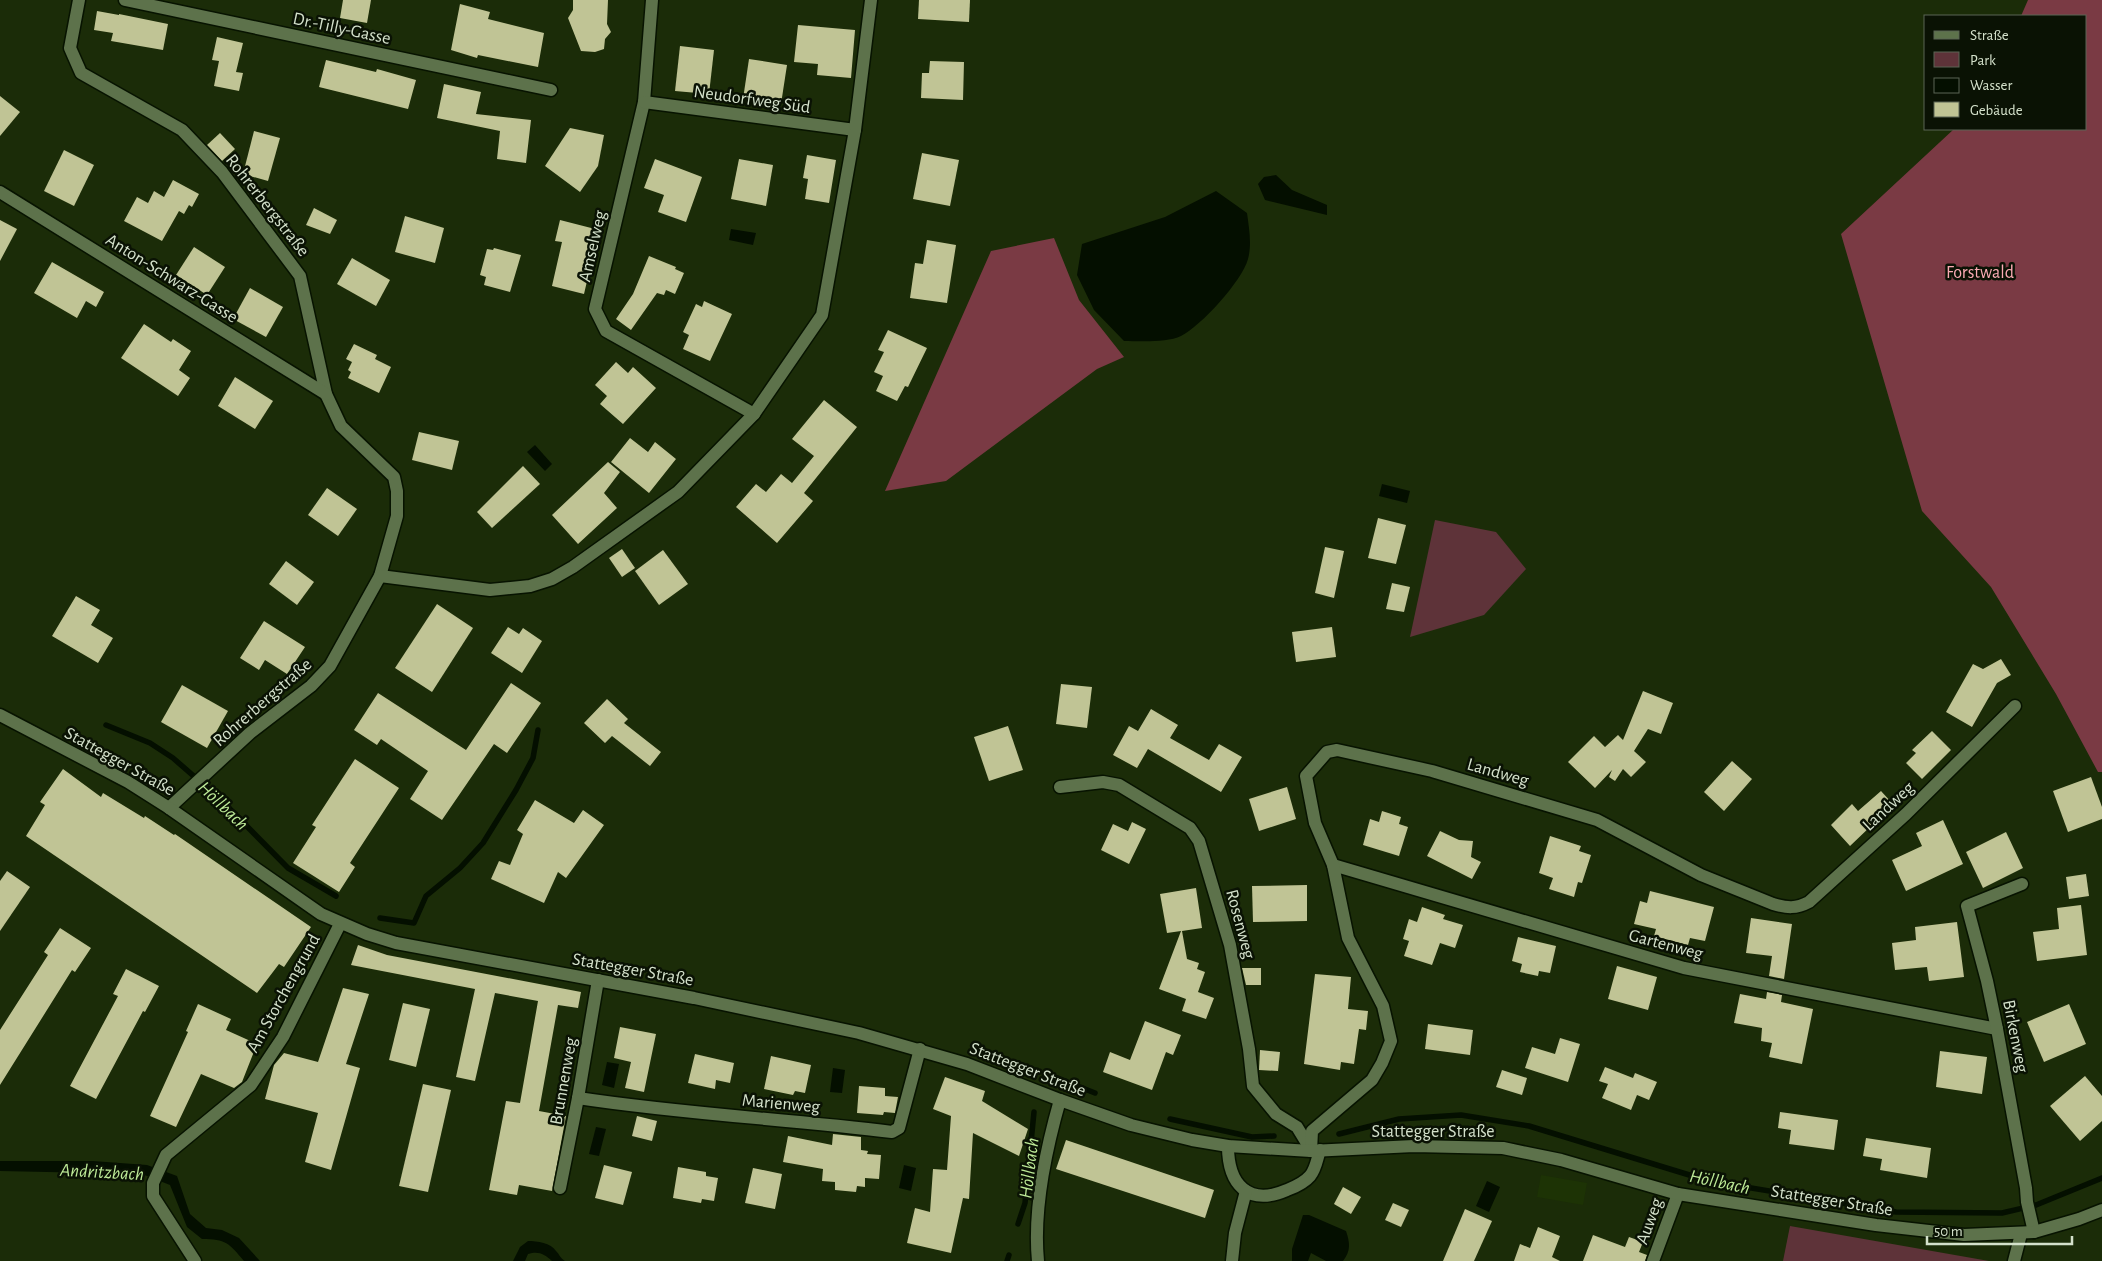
<svg xmlns="http://www.w3.org/2000/svg" width="2102" height="1261" font-family="'Alegreya Sans',sans-serif">
<style>
.built{fill:#1d3305}
.green{fill:#5e3339}
.forest{fill:#7a3a44}
.water{fill:#040f00}
.lines{fill:none;stroke-linecap:round;stroke-linejoin:round}
.stream{stroke:#040f00;stroke-width:5.5}
.building{fill:#c0c495}
.minor-casing{stroke:#071300;stroke-width:15}
.secondary-casing{stroke:#071300;stroke-width:15}
.minor{stroke:#5d724b;stroke-width:12}
.secondary{stroke:#5d724b;stroke-width:12}
.labels{text-anchor:middle;stroke-width:5;stroke-linejoin:round;paint-order:stroke}
.street-label{font-size:18px;fill:#d4e1cb;stroke:#0a1204}
.park-label{font-size:18px;fill:#fbabb4;stroke:#0a1204}
.water-label{font-size:19px;font-style:italic;fill:#beeb98;stroke:#0a1204}
</style>
<rect width="100%" height="100%" fill="#1b2c08"/>
<path class="built" d="M1541,1175l46,8 -4,22 -46,-8z"/>
<g class="green">
<path d="M1435,520l61,12 30,37 -42,46 -74,22z"/>
<path d="M1790,1226l199,35h-206z"/>
</g>
<g class="forest">
<path d="M2028,0h74v772h-4l-42,-78 -65,-107 -69,-76 -81,-277 113,-105h132v-113h-65z"/>
<path d="M1054,238l25,62 45,57 -27,12 -151,112 -61,10 106,-240z"/>
</g>
<g class="water">
<path d="M1276,175l16,15 35,15v10l-62,-15 -7,-16 6,-7z"/>
<path d="M1216,191l31,22c2,15 5,31 1,46 -6,22 -47,67 -67,77 -14,7 -42,5 -57,5l-30,-31 -17,-35 5,-31 83,-27z"/>
<path d="M731,229l25,4 -3,12 -24,-5z"/>
<path d="M535,445l17,19 -7,7 -18,-19z"/>
<path d="M1382,484l28,7 -3,12 -28,-7z"/>
<path d="M607,1062l12,2 -5,24 -12,-3z"/>
<path d="M833,1068l12,2 -3,23 -12,-1z"/>
<path d="M596,1127l10,2 -7,27 -10,-2z"/>
<path d="M0,1161h93l54,4 30,11 13,38 16,14 16,2 17,8 21,23h-16c-15,-18 -18,-22 -42,-22l-15,-12 -17,-42 -28,-11 -142,-3z"/>
<path d="M904,1165l12,3 -5,23 -12,-3z"/>
<path d="M1487,1181l13,6 -11,25 -13,-6z"/>
<path d="M1303,1215h6l37,16c4,12 5,20 -3,30h-17l-15,-8 -3,8h-16v-12z"/>
<path d="M528,1241c9,0 23,2 28,10 4,4 4,7 9,10h-13c-8,-7 -13,-10 -24,-7l-3,7h-12l7,-14z"/>
</g>
<g class="lines">
<g class="stream">
<path d="M106,725l44,18 23,15 47,41 68,69 48,28"/>
<path d="M380,918l34,5 12,-27 34,-28 23,-25 33,-53 17,-32 5,-28"/>
<path d="M1049,1081l8,-3 38,15"/>
<path d="M1170,1119l82,18 22,-1"/>
<path d="M1339,1134l60,-15 62,-4 68,11 180,55 187,31 106,1 34,-8 66,-27"/>
<path d="M1018,1224l7,-21 9,-91"/>
<path d="M1007,1261l2,-6"/>
</g>
</g>
<g class="building">
<path d="M343,0h28l-4,23 -27,-5z"/>
<path d="M573,0h35l-1,24 4,8 -6,7 -1,10 -9,3 -14,-1 -13,-33 5,-8z"/>
<path d="M919,0h51l-1,22 -51,-3z"/>
<path d="M460,4l30,8 -2,7 56,14 -6,34 -60,-12 -1,3 -26,-8z"/>
<path d="M97,11l22,4v-1l49,10 -5,26 -52,-9 2,-8 -19,-3z"/>
<path d="M798,25l57,5 -4,48 -34,-3 1,-11 -24,-2z"/>
<path d="M217,37l26,6 -7,29 7,1 -4,18 -25,-5 5,-25 -7,-1z"/>
<path d="M680,46l34,4 -5,44 -34,-3z"/>
<path d="M749,59l38,6 -6,39 -38,-5z"/>
<path d="M326,60l50,12 1,-3 39,11 -8,29 -89,-22z"/>
<path d="M930,61l34,1 -1,38 -42,-2 1,-25h7z"/>
<path d="M444,84l37,8 -5,22 55,6 -5,43 -29,-4 3,-28 -63,-13z"/>
<path d="M0,96l20,16 -20,24z"/>
<path d="M570,128l34,7 -6,31 -18,26 -35,-26z"/>
<path d="M254,131l26,7 -12,43 -25,-7z"/>
<path d="M220,133l15,16 -13,12 -15,-16z"/>
<path d="M64,150l30,15 -20,41 -30,-15z"/>
<path d="M922,153l37,7 -9,46 -37,-7z"/>
<path d="M807,155l29,5 -7,43 -24,-4 3,-20 -5,-1z"/>
<path d="M655,159l47,18 -16,45 -28,-10 6,-17 -20,-7z"/>
<path d="M739,159l34,6 -7,41 -35,-7z"/>
<path d="M173,180l26,14 -7,13 -3,-2 -5,9 -5,-3 -17,30 -38,-20 13,-24 11,6 6,-12 10,6z"/>
<path d="M314,208l23,12 -7,14 -24,-9z"/>
<path d="M405,216l39,12 -9,35 -40,-11z"/>
<path d="M0,220l17,9 -17,32z"/>
<path d="M560,220l39,10 -15,64 -32,-8 10,-44 -7,-1z"/>
<path d="M927,240l29,5 -9,58 -37,-5 5,-35 8,1z"/>
<path d="M194,247l31,20 -18,28 -31,-20z"/>
<path d="M494,248l27,7 -11,37 -26,-7 2,-8 -6,-2 7,-26 6,1z"/>
<path d="M649,256l27,11 -1,2 9,4 -9,21 -9,-4 -2,5 -7,-2 -26,37 -15,-11 17,-25z"/>
<path d="M352,258l38,22 -14,26 -39,-22z"/>
<path d="M52,262l52,30 -8,15 -10,-6 -9,17 -43,-25z"/>
<path d="M250,288l33,19 -17,30 -33,-18z"/>
<path d="M704,301l28,13 -22,47 -27,-12 6,-14 -6,-3 13,-28 6,3z"/>
<path d="M144,324l27,18 2,-3 18,12 -12,19 11,8 -12,18 -57,-38z"/>
<path d="M888,330l39,18 -19,39 -3,-1 -8,15 -21,-10 7,-15 -9,-4 10,-20 -6,-2z"/>
<path d="M354,344l23,11 -2,4 16,8 -12,26 -31,-15 3,-6 -3,-2 4,-8 -6,-3z"/>
<path d="M616,362l12,11 5,-6 23,21 -33,36 -23,-20 7,-8 -12,-11z"/>
<path d="M235,377l38,24 -18,28 -37,-23z"/>
<path d="M824,400l33,27 -53,66 9,8 -36,42 -41,-36 20,-23 10,8 15,-18 11,9 22,-27 -22,-17z"/>
<path d="M419,432l40,9 -7,29 -40,-10z"/>
<path d="M630,438l18,14 7,-10 21,17 -27,34 -38,-31z"/>
<path d="M608,462l12,10 -16,21 13,15 -39,36 -26,-29z"/>
<path d="M523,466l17,18 -48,44 -15,-16z"/>
<path d="M327,488l30,21 -19,27 -30,-21z"/>
<path d="M1378,518l28,7 -10,39 -28,-6z"/>
<path d="M1325,547l19,4 -10,47 -19,-5z"/>
<path d="M622,549l13,19 -13,9 -13,-19z"/>
<path d="M663,550l25,34 -29,21 -24,-34z"/>
<path d="M286,561l28,21 -17,23 -28,-21z"/>
<path d="M1392,583l18,4 -6,25 -18,-3z"/>
<path d="M76,596l24,14 -9,15 22,13 -15,25 -46,-27z"/>
<path d="M437,604l36,24 -41,64 -37,-24z"/>
<path d="M264,621l41,26 -18,27 -22,-14 -6,10 -19,-12z"/>
<path d="M508,627l11,7 4,-6 19,13 -20,32 -31,-20z"/>
<path d="M1332,627l4,30 -40,5 -4,-30z"/>
<path d="M2001,659l10,16 -14,8 -25,44 -26,-15 27,-48 10,5z"/>
<path d="M511,683l30,20 -34,50 -13,-9 -52,76 -32,-21 18,-28 -47,-32 -4,6 -23,-15 24,-37 88,57z"/>
<path d="M1061,684l31,3 -5,41 -31,-4z"/>
<path d="M182,685l46,26 -21,37 -46,-26z"/>
<path d="M1643,691l30,12 -12,31 -13,-5 -14,22 12,11 -15,15 -8,-8 -8,12 -6,-4 3,-7 -17,18 -27,-26 26,-26 11,11 13,-12 5,5z"/>
<path d="M607,699l21,20 -4,4 37,29 -11,14 -38,-30 -7,7 -21,-20z"/>
<path d="M1151,709l27,16 -8,13 39,22 10,-16 23,13 -21,35 -73,-43 -11,19 -24,-13 16,-29 9,5z"/>
<path d="M1008,726l15,44 -34,11 -15,-44z"/>
<path d="M1932,731l19,19 -29,29 -16,-16 10,-10 -4,-3z"/>
<path d="M355,759l44,29 -49,75 5,4 -16,25 -46,-29 23,-36 -4,-2z"/>
<path d="M1732,761l20,18 -28,32 -20,-19z"/>
<path d="M63,769l38,28 2,-4 41,25 1,-2 29,19 1,-1 136,93 -27,40 -5,-3 -22,29 -231,-157 19,-31 -5,-3z"/>
<path d="M2091,777l11,30v12l-34,13 -15,-41z"/>
<path d="M1287,787l9,32 -37,12 -10,-32z"/>
<path d="M1881,791l11,12 -22,20 2,2 -22,21 -19,-21 21,-21 6,7z"/>
<path d="M535,800l39,23 9,-13 21,15 -38,53 -8,-6 -14,31 -53,-24 8,-18 11,4 13,-31 -6,-4z"/>
<path d="M1382,811l19,6 -2,7 9,3 -9,29 -36,-11 7,-26 9,3z"/>
<path d="M1943,820l20,44 -57,27 -14,-31 30,-14 -6,-13z"/>
<path d="M1132,822l14,7 -17,35 -28,-14 12,-26 15,7z"/>
<path d="M1440,831l19,9 14,1 -2,16 10,5 -9,17 -45,-23z"/>
<path d="M2006,832l17,36 -40,20 -17,-36z"/>
<path d="M1550,836l31,10 -2,5 12,4 -9,28 -4,-1 -4,15 -25,-8 4,-11 -14,-5z"/>
<path d="M7,871l23,16 -30,44v-50z"/>
<path d="M2086,874l3,22 -20,3 -3,-22z"/>
<path d="M1307,885v36l-54,1 -1,-36z"/>
<path d="M1196,888l6,40 -20,3 5,28 12,4 -2,6 8,3 -7,20 16,6 -8,21 -24,-8 4,-12 -27,-10 22,-58 -14,2 -7,-39z"/>
<path d="M1650,891l64,16 -9,34 -15,-3 -2,7 -34,-9 2,-7 -22,-5 6,-23 7,2z"/>
<path d="M2081,905l6,50 -50,6 -4,-29 26,-3 -2,-21z"/>
<path d="M1422,907l23,8 -2,4 20,6 -8,23 -15,-5 -8,22 -28,-9 5,-15 -6,-2 6,-20 8,3z"/>
<path d="M1751,918l41,6 -8,55 -15,-3 3,-20 -26,-3z"/>
<path d="M1957,922l7,55 -35,4 -2,-14 -32,3 -3,-27 24,-3 -1,-13z"/>
<path d="M60,928l31,20 -16,24 -3,-2 -72,115v-55l48,-75 -4,-3z"/>
<path d="M1518,937l38,9 -6,27 -11,-2 -1,5 -18,-4 2,-8 -10,-3z"/>
<path d="M358,945l29,10 194,37 -3,16 -20,-3 -19,106 27,5 -14,75 -33,-6 -2,10 -28,-5 17,-89 14,2 18,-102 -43,-8 -20,88 -19,-4 19,-88 -124,-24z"/>
<path d="M1617,966l40,11 -9,33 -40,-11z"/>
<path d="M1242,968h19v17h-15z"/>
<path d="M126,969l33,17 -14,26 -2,-1 -47,88 -26,-13 48,-90 -5,-2z"/>
<path d="M1315,974l36,3 -3,32 20,2 -2,19 -7,-1 -5,35 -13,-2 -1,8 -36,-6z"/>
<path d="M343,988l26,6 -23,70 14,4 -29,102 -26,-8 13,-49 -53,-14 9,-34 10,-12 34,9z"/>
<path d="M1767,992l15,3 -1,7 32,7 -11,55 -33,-7 3,-14 -11,-2 1,-13 -28,-5 6,-29 26,5z"/>
<path d="M403,1003l27,6 -14,58 -27,-7z"/>
<path d="M198,1004l33,15 -5,11 31,14 -15,38 -8,6 -33,-14 -25,53 -26,-11 38,-84 -2,-1z"/>
<path d="M2069,1004l17,40 -42,18 -17,-40z"/>
<path d="M1145,1021l36,14 -8,20 -7,-3 -14,38 -49,-18 7,-20 20,8z"/>
<path d="M1428,1024l45,6 -3,25 -45,-6z"/>
<path d="M620,1027l36,7 -12,58 -19,-4 6,-26 -17,-4z"/>
<path d="M1560,1038l20,6 -12,38 -43,-14 7,-21 23,7z"/>
<path d="M1260,1050l20,2 -2,19 -19,-1z"/>
<path d="M1940,1051l47,6 -5,37 -46,-7z"/>
<path d="M695,1054l39,9 -4,20 -14,-3 -1,9 -27,-6z"/>
<path d="M771,1056l40,9 -6,28 -10,-2 -2,4 -29,-6z"/>
<path d="M1605,1067l28,11 2,-5 22,9 -8,18 -12,-5 -6,15 -29,-12 6,-14 -9,-3z"/>
<path d="M1502,1070l25,8 -5,17 -26,-8z"/>
<path d="M2085,1076l17,20v25l-22,20 -30,-35z"/>
<path d="M945,1077l40,14 -3,10 46,28 -9,27 -46,-23 -4,66 -6,-1 -12,55 -44,-10 8,-35 15,4 3,-43 14,1 4,-54 -18,-7z"/>
<path d="M423,1084l28,6 -23,102 -29,-6z"/>
<path d="M859,1086l26,2v8l13,1 -3,16 -11,-1 -1,3 -26,-2z"/>
<path d="M1780,1112l58,8 -4,30 -45,-6 2,-14 -13,-2z"/>
<path d="M637,1116l20,5 -5,20 -20,-5z"/>
<path d="M833,1134l28,3v13l7,1 -1,3 14,1 -2,24 -14,-1v9l-8,-1 -1,6 -21,-2v-8l-13,-1 1,-12 -40,-7 5,-26 44,9z"/>
<path d="M1866,1138l65,10 -4,30 -47,-8 2,-11 -19,-3z"/>
<path d="M1066,1140l148,50 -9,28 -149,-49z"/>
<path d="M604,1165l28,7 -9,33 -28,-7z"/>
<path d="M678,1167l28,5v4l12,2 -4,23 -12,-2 -1,4 -28,-5z"/>
<path d="M753,1168l29,6 -7,35 -30,-6z"/>
<path d="M1343,1187l18,10 -10,17 -17,-10z"/>
<path d="M1393,1203l16,7 -8,17 -16,-7z"/>
<path d="M1465,1209l27,12 -18,40h-31z"/>
<path d="M1538,1227l22,9 -8,21 8,4h-46l6,-17 10,4z"/>
<path d="M1593,1235l32,12 4,-10 14,5 -4,10 8,3 -2,6h-62z"/>
</g>
<g class="lines">
<defs>
<g id="minor">
<path d="M79,0l-9,48 11,25 101,57 40,42 78,104 26,118 15,32 53,51 3,14v25l-17,60 -50,90 -19,20 -61,47 -81,75"/>
<path d="M125,0l426,90"/>
<path d="M652,0l-8,102 -49,207 11,22 148,83"/>
<path d="M644,102l211,28"/>
<path d="M0,192l326,202"/>
<path d="M380,576l110,14 40,-4 22,-7 21,-12 105,-75 76,-78 68,-99 33,-185 16,-130"/>
<path d="M1060,787l43,-5 16,3 71,43 9,13 31,104 19,104 4,37 23,28 21,13 14,23"/>
<path d="M1333,865l351,103 313,61"/>
<path d="M2022,884l-55,22 20,75 10,48 29,159 1,14 7,30"/>
<path d="M578,1098c104,16 210,21 314,34l7,-4 21,-79"/>
<path d="M1228,1146c0,38 20,61 59,44 8,-3 17,-7 23,-14 6,-7 7,-17 10,-26"/>
<path d="M1311,1151l1,-20 60,-51 10,-17 9,-22 -8,-35 -35,-68 -15,-73 -18,-42 -9,-47 21,-24 10,-2 95,21 165,49 104,55 72,29c14,4 23,5 36,-2l97,-88 109,-108"/>
<path d="M560,1188l18,-90 20,-118"/>
<path d="M195,1261l-42,-65v-13l13,-28 85,-70 32,-48 57,-113"/>
<path d="M1038,1261c-5,-51 8,-112 22,-161"/>
<path d="M1232,1261l3,-28 11,-42"/>
<path d="M1653,1261l25,-67"/>
<path d="M2014,1261l7,-27"/>
</g>
<path id="secondary" d="M0,715l128,67 41,26 152,106 46,20 29,9 298,55 165,35 108,31 93,36 71,25 61,15 36,6 83,5 103,-5 89,2 58,12 117,34 198,31 88,10 70,-3 45,-13 23,-9"/>
</defs>
<use href="#minor" class="minor-casing"/>
<use href="#secondary" class="secondary-casing"/>
<use href="#minor" class="minor"/>
<use href="#secondary" class="secondary"/>
</g>
<g class="labels">
<g class="street-label">
<text transform="translate(342 28) rotate(12)" y="6">Dr.-Tilly-Gasse</text>
<text transform="translate(752 99) rotate(8)" y="6">Neudorfweg Süd</text>
<text transform="translate(268 205) rotate(52)" y="6">Rohrerbergstraße</text>
<text transform="translate(592 246) rotate(-77)" y="6">Amselweg</text>
<text transform="translate(172 278) rotate(32)" y="6">Anton-Schwarz-Gasse</text>
<text transform="translate(262 702) rotate(-41)" y="6">Rohrerbergstraße</text>
<text transform="translate(120 761) rotate(29)" y="6">Stattegger Straße</text>
<text transform="translate(1498 772) rotate(16)" y="6">Landweg</text>
<text transform="translate(1888 806) rotate(-43)" y="6">Landweg</text>
<text transform="translate(1241 924) rotate(75)" y="6">Rosenweg</text>
<text transform="translate(1666 944) rotate(15)" y="6">Gartenweg</text>
<text transform="translate(633 969) rotate(10)" y="6">Stattegger Straße</text>
<text transform="translate(283 993) rotate(-61)" y="6">Am Storchengrund</text>
<text transform="translate(2016 1036) rotate(79)" y="6">Birkenweg</text>
<text transform="translate(1028 1069) rotate(21)" y="6">Stattegger Straße</text>
<text transform="translate(563 1081) rotate(-80)" y="6">Brunnenweg</text>
<text transform="translate(781 1103) rotate(5)" y="6">Marienweg</text>
<text x="1433" y="1137">Stattegger Straße</text>
<text transform="translate(1832 1200) rotate(9)" y="6">Stattegger Straße</text>
<text transform="translate(1649 1221) rotate(-70)" y="6">Auweg</text>
</g>
<g class="park-label">
<text x="1980" y="278">Forstwald</text>
</g>
<g class="water-label">
<text transform="translate(224 805) rotate(44)" y="7">Höllbach</text>
<text transform="translate(1028 1168) rotate(-83)" y="7">Höllbach</text>
<text transform="translate(102 1171) rotate(3)" y="7">Andritzbach</text>
<text transform="translate(1720 1181) rotate(12)" y="7">Höllbach</text>
</g>
</g>
<rect x="1924" y="15" width="162" height="115" fill="#0a1204" stroke="#5b6554"/>
<rect x="1934" y="31" width="25" height="8" fill="#5d724b" stroke="#5b6554"/>
<text x="1970" y="40" font-size="15" fill="#d4e1cb">Straße</text>
<rect x="1934" y="52" width="25" height="15" fill="#5e3339" stroke="#5b6554"/>
<text x="1970" y="65" font-size="15" fill="#d4e1cb">Park</text>
<rect x="1934" y="78" width="25" height="15" fill="#040f00" stroke="#5b6554"/>
<text x="1970" y="90" font-size="15" fill="#d4e1cb">Wasser</text>
<rect x="1934" y="102" width="25" height="15" fill="#c0c495" stroke="#5b6554"/>
<text x="1970" y="115" font-size="15" fill="#d4e1cb">Gebäude</text>
<path d="M1927 1236v8h145v-8" fill="none" stroke="#d4e1cb" stroke-width="2.5"/>
<text x="1934" y="1236" font-size="15" fill="#d4e1cb" stroke="#0a1204" stroke-width="4" paint-order="stroke">50 m</text>
</svg>
